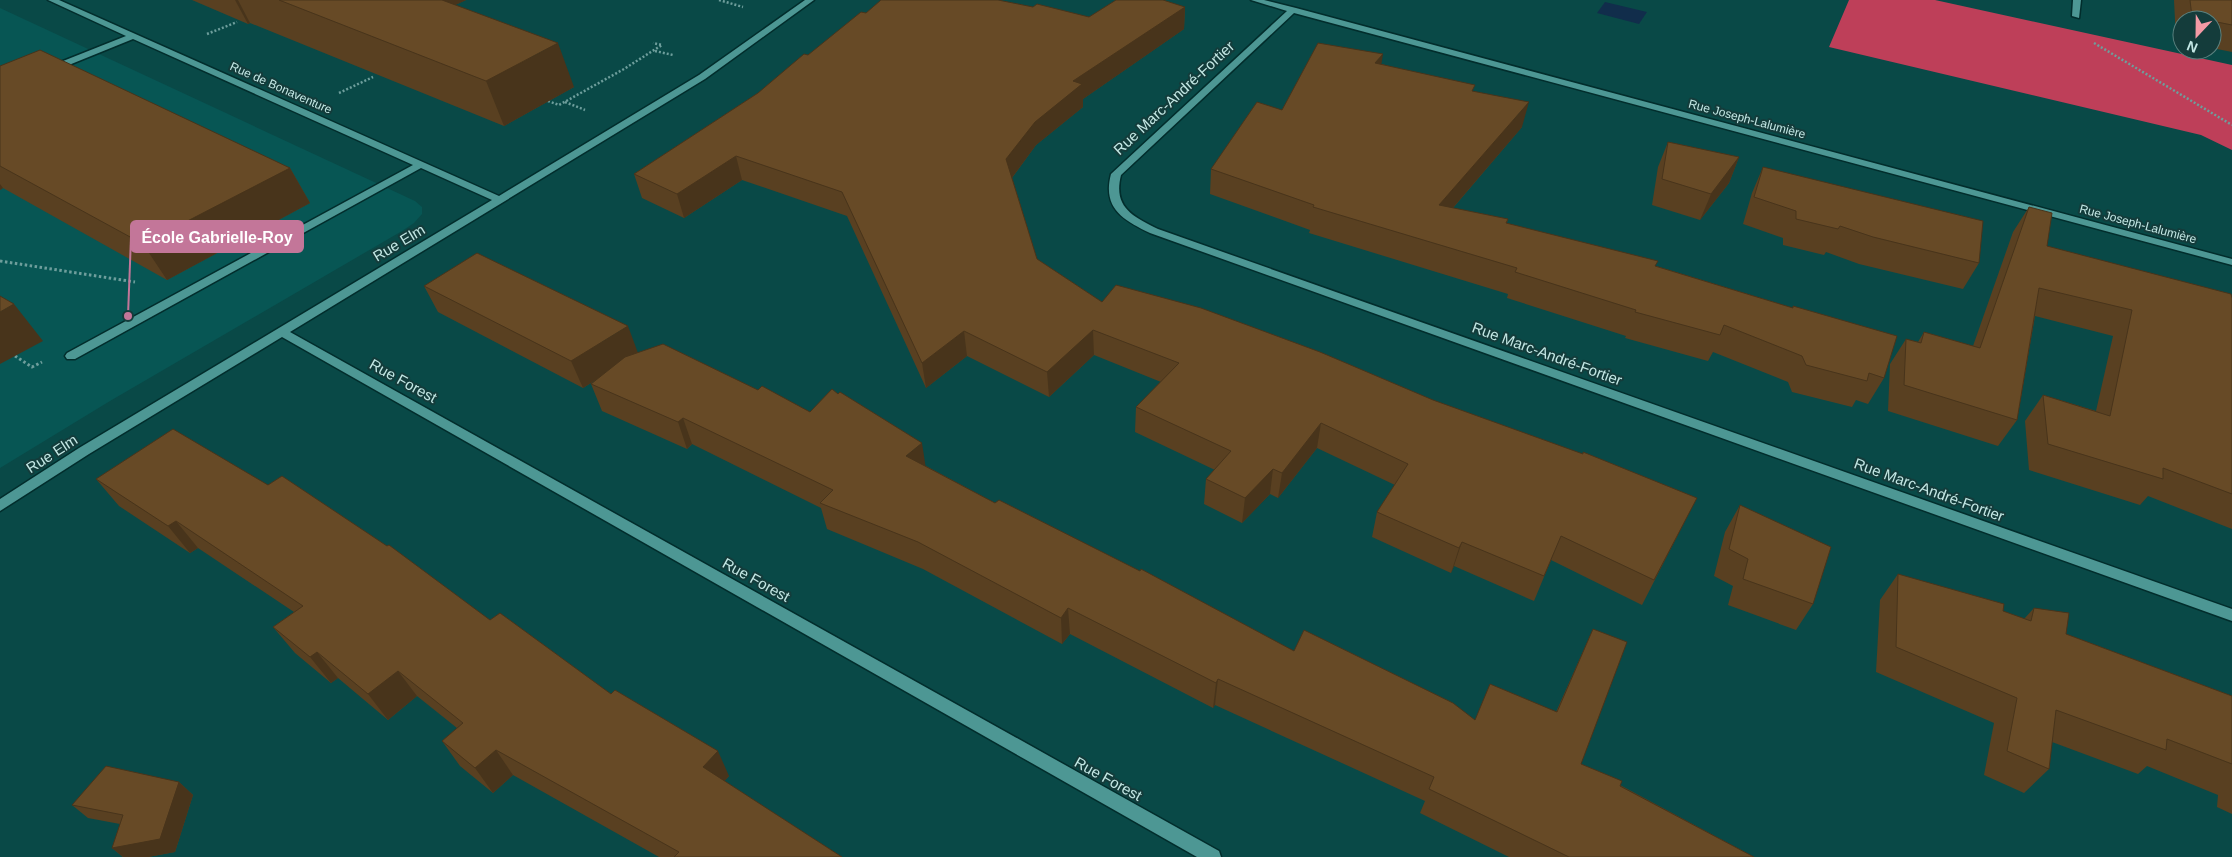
<svg xmlns="http://www.w3.org/2000/svg" width="2232" height="857" font-family="Arial,sans-serif">
<style>
.built{fill:#075654}
.forest{fill:#be3f59}
.water{fill:#112d4b}
.lines{fill:none;stroke-linecap:round;stroke-linejoin:round}
.minor-casing{stroke:#022d2c;stroke-width:3}
.path-far1{stroke:#6e9e9c;stroke-width:2.5;stroke-dasharray:2 2;stroke-linecap:butt}
.path{stroke:#6e9e9c;stroke-width:3;stroke-dasharray:2.5 2.5;stroke-linecap:butt}
.minor{fill:#4d9794;fill-rule:evenodd}
.wall{fill:#594021}
.shaded-wall{fill:#48341b}
.building{fill:#674a26;stroke:#48341b}
.labels{text-anchor:middle;stroke-width:4;stroke-linejoin:round;paint-order:stroke}
.far-street-label{font-size:12px;fill:#c4e8e5;stroke:#143c3b}
.street-label{font-size:15px;fill:#c4e8e5;stroke:#143c3b}
.leader{fill:none;stroke:#c37699;stroke-width:2}
.callout-dot{fill:#c37699;stroke:#143c3b;stroke-width:2}
.callout{fill:#c37699;stroke:#c37699;stroke-width:2}
.callout-label{font-size:16px;text-anchor:middle;font-weight:bold;fill:#fff}
</style>
<rect width="100%" height="100%" fill="#094947"/>
<path class="built" d="M0,8l415,193 7,6v7l-8,9 -12,8 -292,170 -110,67z"/>
<path class="forest" d="M1849,0h86l297,65v85l-31,-15 -372,-88z"/>
<path class="water" d="M1605,2l42,10 -8,12 -42,-11z"/>
<g class="lines">
<defs>
<g id="minor">
<path d="M48,0h11l440,196 200,-121 106,-75h9l-109,79 -415,253 929,519 2,6h-24l-915,-520 -193,117 -89,57v-12l79,-51 413,-248 -71,-32 -346,191h-8l-2,-3 2,-3 346,-188 -280,-126 -79,32h-6v-4l78,-31z"/>
<path d="M1251,0h13l32,8 936,251v6l-938,-252 -173,162c-8,32 11,41 37,54l1074,380v12l-1082,-388c-27,-13 -48,-25 -39,-59l176,-163z"/>
<path d="M2073,0h8l-2,18 -7,-2z"/>
</g>
</defs>
<use href="#minor" class="minor-casing"/>
<g class="path-far1">
<path d="M719,0l24,7"/>
<path d="M207,34l30,-12"/>
<path d="M2094,43l138,82"/>
<path d="M655,51l18,4"/>
<path d="M339,93l34,-16"/>
<path d="M548,101l11,4 65,-36 38,-24 -9,-2"/>
<path d="M565,102l20,8"/>
</g>
<g class="path">
<path d="M0,261l135,21"/>
<path d="M15,356l17,11 10,-5"/>
</g>
<use href="#minor" class="minor"/>
</g>
<g class="wall">
<path d="M192,0h274l-11,5 119,82 -70,39 -254,-103 -2,1z"/>
<path d="M2174,0h58v52l-20,-4v-28h-30v22l-6,-1z"/>
<path d="M1033,7l56,10 96,-10 -1,22 -101,70v8l-47,38 -24,33 25,81 65,43 582,221 -42,82 -91,-45 -17,41 -80,-35 -3,7 -79,-36 5,-25 18,-27 -78,-37 -39,50 -8,-4 -28,29 -38,-19 2,-25 9,-9 -80,-38 1,-25 25,-25 -67,-27 -45,42 -82,-41 -41,32 -79,-172 -105,-36 -58,38 -42,-20 -8,-24 124,-81 50,-38 58,-42z"/>
<path d="M1382,64l92,28 48,35 -69,81 55,11 -1,4 149,43 137,42v-2l91,72 -16,26 -12,-4 -4,7 -60,-15 -4,-10 -75,-30 -5,9 -83,-23 1,-2 -119,-38 1,-4 -199,-61 1,-3 -100,-36 1,-25 71,-59z"/>
<path d="M0,66l290,102 20,35 -143,77 -164,-92 -3,2z"/>
<path d="M1668,142l71,15 -10,26 -29,37 -48,-15 6,-38z"/>
<path d="M1763,167l216,96 -16,26 -104,-25 -33,-12 -2,3 -41,-10v-7l-40,-14 9,-31z"/>
<path d="M2029,207l18,39 185,52v231l-84,-33 -8,9 -111,-35 -4,-49 18,-26 53,16 17,-75 -78,-20 -18,104 -19,26 -110,-35 2,-47 16,-25 12,3 6,-10 49,14 40,-114z"/>
<path d="M424,286l334,104 52,22 116,54 69,37 299,148 181,69 81,-8 37,-83 -12,135 173,93h-245l-89,-44 5,-12 -210,-96 -2,3 -143,-74 -8,10 -139,-75 -96,-40 -6,-21 -129,-64 -5,5 -85,-38 -11,-27 8,-6 -16,10 -145,-76z"/>
<path d="M96,479l394,141 121,74 118,82 -5,5 118,76h-183l-146,-82 -20,18 -33,-27 -18,-25 15,-13 -40,-32 -29,24 -50,-42 -7,5 -36,-30 -22,-26 21,-15 -96,-64 -8,5 -71,-47z"/>
<path d="M1740,505l73,99 -17,26 -68,-25 5,-19 -19,-10 11,-44z"/>
<path d="M1898,574l126,45 10,-11 32,26 166,62v118l-15,-7 1,-12 -71,-29 -9,8 -86,-32 -3,27 -25,24 -40,-18 10,-52 -118,-51 4,-72z"/>
<path d="M179,782l14,13 -18,57 -27,5h-25l-11,-9 8,-24 -32,-6 -16,-13z"/>
</g>
<g class="shaded-wall">
<path d="M235,0h3l12,23 -2,1z"/>
<path d="M402,0h64l-53,25z"/>
<path d="M1185,7l-1,22 -101,70v8l-47,38 -28,38 -2,-24 29,-37 38,-41z"/>
<path d="M558,43l16,44 -70,39 -18,-45z"/>
<path d="M1383,54l-4,25 -4,-16z"/>
<path d="M1529,102l-7,25 -89,104 6,-26z"/>
<path d="M736,156l6,24 -58,38 -7,-24z"/>
<path d="M1739,157l-10,26 -29,37 11,-26z"/>
<path d="M290,168l20,35 -143,77 -24,-36z"/>
<path d="M0,184l3,4 -3,2z"/>
<path d="M14,304l29,37 -43,23v-52z"/>
<path d="M628,326l10,27 -55,35 -12,-27z"/>
<path d="M1093,330l1,25 -45,42 -2,-25z"/>
<path d="M964,331l3,25 -41,32 -4,-25z"/>
<path d="M683,418l9,26 -5,5 -9,-27z"/>
<path d="M1321,423l-4,25 -39,50 4,-25z"/>
<path d="M922,443l4,26 -20,-13z"/>
<path d="M1273,469l-3,25 -28,29 3,-25z"/>
<path d="M176,521l22,27 -8,5 -22,-27z"/>
<path d="M1462,542l-8,24 -3,7 8,-25z"/>
<path d="M1068,608l2,26 -8,10 -1,-26z"/>
<path d="M317,652l21,26 -7,5 -21,-26z"/>
<path d="M398,671l19,25 -29,24 -20,-26z"/>
<path d="M1218,679l-3,26 -2,3 3,-25z"/>
<path d="M496,750l17,25 -20,18 -18,-25z"/>
<path d="M718,751l11,25 -14,16 -12,-25z"/>
<path d="M179,782l14,13 -18,57 -27,5h-25l-11,-9z"/>
</g>
<g class="building">
<path d="M279,0h163l116,43 -72,38z"/>
<path d="M881,0h117l35,7 4,-3 52,13 27,-17h47l22,7 -112,74 9,3 -47,38 -29,37 31,100 65,43 14,-17 85,23 119,44 113,48 150,54v-2l114,46 -43,82 -93,-44 -17,40 -82,-34 -3,6 -82,-36 31,-48 -87,-41 -39,50 -9,-4 -28,29 -39,-19 25,-28 -95,-44 43,-44 -86,-33 -46,42 -83,-41 -42,32 -80,-171 -106,-36 -59,38 -43,-20 124,-81 46,-39 4,1 53,-43 5,1z"/>
<path d="M2190,0h42v25l-20,-4v-1h-4l-16,-3z"/>
<path d="M1318,43l65,11 -8,9 100,22 -3,6 57,11 -90,103 69,14 -2,4 152,38 -3,5 138,42v-2l104,30 -13,42 -15,-5 -2,8 -61,-16 -4,-9 -78,-31 -4,10 -85,-23 1,-2 -121,-38 2,-4 -204,-61 1,-2 -103,-36 46,-67 25,8z"/>
<path d="M40,50l250,118 -147,76 -143,-78v-100z"/>
<path d="M1668,142l71,15 -28,37 -49,-15z"/>
<path d="M1763,167l220,54 -4,42 -106,-26 -33,-11 -2,3 -42,-10v-8l-42,-14z"/>
<path d="M2029,207l23,6 -5,33 184,48 1,4v196l-69,-26v11l-115,-35 -5,-49 67,21 22,-106 -93,-22 -22,132 -113,-35 2,-46 15,4 3,-11 56,16z"/>
<path d="M477,253l151,73 -57,35 -147,-75z"/>
<path d="M0,296l14,8 -14,8z"/>
<path d="M663,344l95,46 4,-4 48,26 22,-23 6,5 2,-2 82,51 -16,13 89,47 4,-3 141,71 1,-2 153,82 10,-21 149,73 22,17 15,-36 67,28 36,-83 34,13 -46,122 41,17 -2,5 134,71h-185l-140,-68 5,-12 -216,-98 -2,4 -148,-75 -7,10 -143,-76 -98,-39 13,-13 -150,-72 -5,4 -87,-38 34,-27z"/>
<path d="M173,429l95,56 14,-9 105,70 2,-1 101,75 10,-7 111,81 4,-4 103,61 -15,16 139,90h-168l5,-5 -183,-102 -21,18 -33,-27 21,-18 -65,-52 -30,23 -51,-42 -7,5 -37,-30 30,-21 -127,-85 -8,5 -72,-47z"/>
<path d="M1740,505l91,42 -18,57 -70,-25 5,-20 -19,-10z"/>
<path d="M1898,574l106,30 -1,7 28,10 3,-13 35,5 -3,21 166,62v68l-65,-25 -1,11 -110,-40 -7,59 -42,-18 10,-53 -121,-51z"/>
<path d="M106,766l73,16 -19,57 -48,9 11,-33 -51,-10z"/>
</g>
<g class="labels">
<g class="far-street-label">
<text transform="translate(281 88) rotate(24)" y="4">Rue de Bonaventure</text>
<text transform="translate(1747 119) rotate(15)" y="4">Rue Joseph-Lalumière</text>
<text transform="translate(2138 224) rotate(15)" y="4">Rue Joseph-Lalumière</text>
</g>
<g class="street-label">
<text transform="translate(1174 98) rotate(-43)" y="5">Rue Marc-André-Fortier</text>
<text transform="translate(399 243) rotate(-31)" y="5">Rue Elm</text>
<text transform="translate(1547 354) rotate(20)" y="5">Rue Marc-André-Fortier</text>
<text transform="translate(403 381) rotate(29)" y="5">Rue Forest</text>
<text transform="translate(52 454) rotate(-33)" y="5">Rue Elm</text>
<text transform="translate(1929 490) rotate(20)" y="5">Rue Marc-André-Fortier</text>
<text transform="translate(756 580) rotate(29)" y="5">Rue Forest</text>
<text transform="translate(1108 779) rotate(29)" y="5">Rue Forest</text>
</g>
</g>
<path class="leader" d="M128 316L131 237"/>
<circle class="callout-dot" cx="128" cy="316" r="5"/>
<rect class="callout" x="131" y="221" width="172" height="31" rx="5"/>
<g class="callout-label">
<text x="217" y="243">École Gabrielle-Roy</text>
</g>
<g transform="translate(2197 35) rotate(202)"><circle r="24" fill="#143c3b" stroke="#5a817f"/>
<path d="M0-4L9 19L0 12L-9 19Z" fill="#f49aa5"/>
<text y="-8" font-size="14" font-weight="bold" text-anchor="middle" fill="#c4e8e5">N</text>
</g>
</svg>
